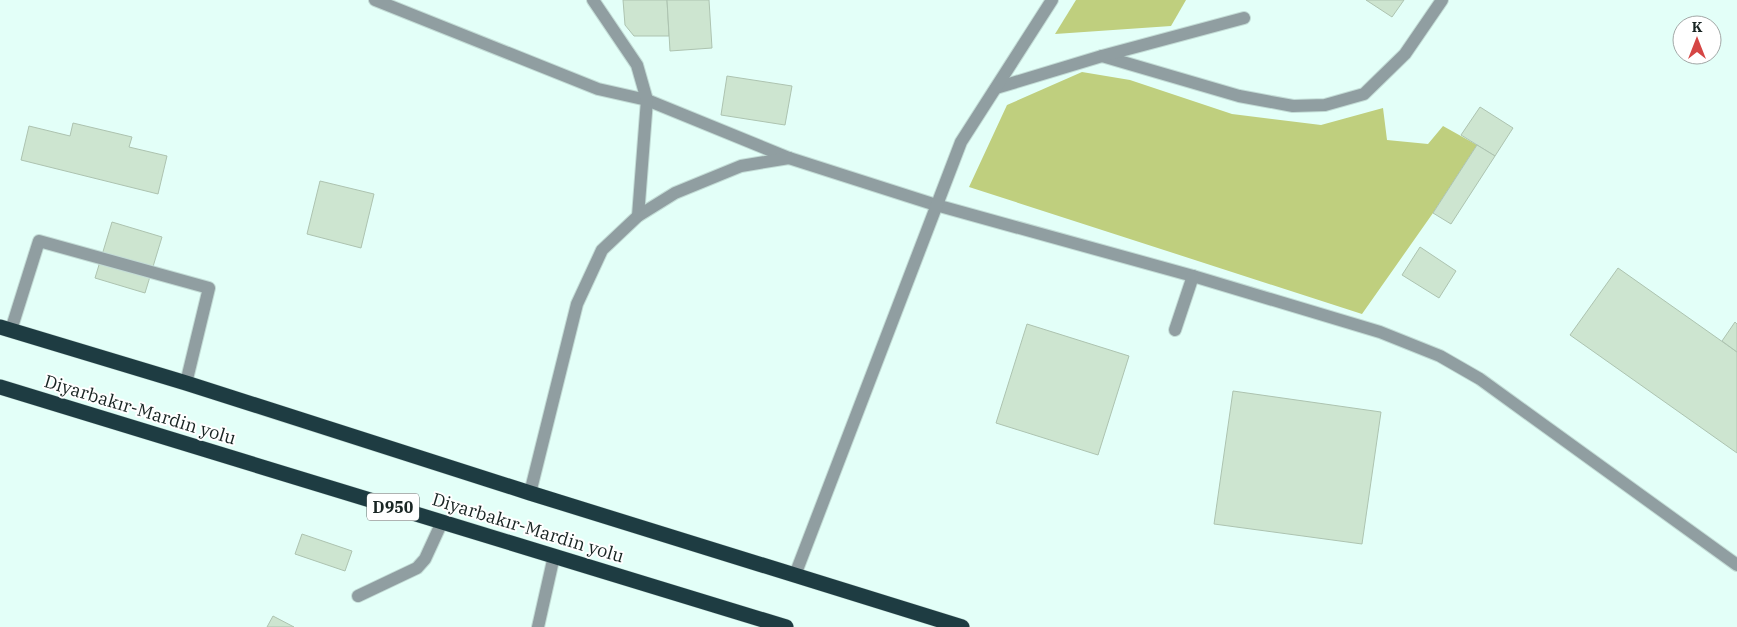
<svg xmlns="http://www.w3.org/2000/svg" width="1737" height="627" font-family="'IBM Plex Serif',serif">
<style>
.green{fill:#bfcf7e}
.building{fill:#cde5d0;stroke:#adc3b0}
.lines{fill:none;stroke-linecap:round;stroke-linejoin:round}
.minor-casing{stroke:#c3dcd6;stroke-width:14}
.highway-casing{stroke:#c3dcd6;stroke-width:16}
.minor{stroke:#909ea1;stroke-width:12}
.highway{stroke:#1e3c42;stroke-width:15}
.labels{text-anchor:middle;stroke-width:4;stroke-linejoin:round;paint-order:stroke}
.shield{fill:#fff;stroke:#5e6665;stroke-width:1}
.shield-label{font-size:16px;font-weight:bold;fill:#192523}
.street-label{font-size:18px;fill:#192523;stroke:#fff}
</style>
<rect width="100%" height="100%" fill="#e3fff8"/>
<g class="green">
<path d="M1076,0h110l-15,26 -116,8z"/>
<path d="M1082,72l48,8 102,34 89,11 62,-17 4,32 41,4 15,-18 34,19 -44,68 -71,101 -393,-127 38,-82z"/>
</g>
<g class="building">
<path d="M623,0h44l2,36h-35l-9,-11z"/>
<path d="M667,0h42l3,48 -42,3z"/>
<path d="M1366,0h38l-12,17z"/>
<path d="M727,76l65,10 -7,39 -64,-10z"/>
<path d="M1480,107l33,21 -18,28 -34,-21z"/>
<path d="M73,123l59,14 -3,10 38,9 -9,38 -137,-34 8,-34 41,10z"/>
<path d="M1477,145l18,11 -44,68 -18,-11z"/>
<path d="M320,181l54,13 -13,54 -54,-14z"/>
<path d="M112,222l50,15 -17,56 -50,-15z"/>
<path d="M1420,247l36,24 -17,27 -37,-23z"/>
<path d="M1618,268l119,84v101l-167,-118z"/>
<path d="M1735,322l2,2v28l-15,-11z"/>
<path d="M1027,324l102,32 -31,99 -102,-32z"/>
<path d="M1233,391l148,21 -19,132 -148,-20z"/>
<path d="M302,534l50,17 -7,20 -50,-17z"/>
<path d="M273,616l21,11h-27z"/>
</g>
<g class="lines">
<defs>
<g id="minor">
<path d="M375,0l223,89 49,11 142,58 147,47 257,71 187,56 60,24 40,23 257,186"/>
<path d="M593,0l44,65 10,35 -9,116"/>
<path d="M1102,56l137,40 54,10 32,-1 39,-11 41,-40 37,-54"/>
<path d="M996,88l106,-32 142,-38"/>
<path d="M11,330l28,-89 170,47 -23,95"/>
<path d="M1175,330l18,-54"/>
<path d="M530,493l47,-189 25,-54 36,-34 37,-23 66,-27 48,-8"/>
<path d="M795,575l166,-433 91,-142"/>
<path d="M358,596l59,-28 8,-9 17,-37"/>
<path d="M538,627l16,-71"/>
</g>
<g id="highway">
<path d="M0,327l186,56 344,110 432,134"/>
<path d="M0,387l786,240"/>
</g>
</defs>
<use href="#minor" class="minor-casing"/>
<use href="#highway" class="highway-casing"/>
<use href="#minor" class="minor"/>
<use href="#highway" class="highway"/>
</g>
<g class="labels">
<rect class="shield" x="367" y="493.5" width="52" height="27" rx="4"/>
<g class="shield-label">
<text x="393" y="513">D950</text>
</g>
<g class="street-label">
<text transform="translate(140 410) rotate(17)" y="6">Diyarbakır-Mardin yolu</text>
<text transform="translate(528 528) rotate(17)" y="6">Diyarbakır-Mardin yolu</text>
</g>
</g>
<g transform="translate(1697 40)"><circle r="24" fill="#ffffff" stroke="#a3a8a7"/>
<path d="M0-4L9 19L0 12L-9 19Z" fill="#d54645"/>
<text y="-8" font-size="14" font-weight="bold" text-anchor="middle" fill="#192523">K</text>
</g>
</svg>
